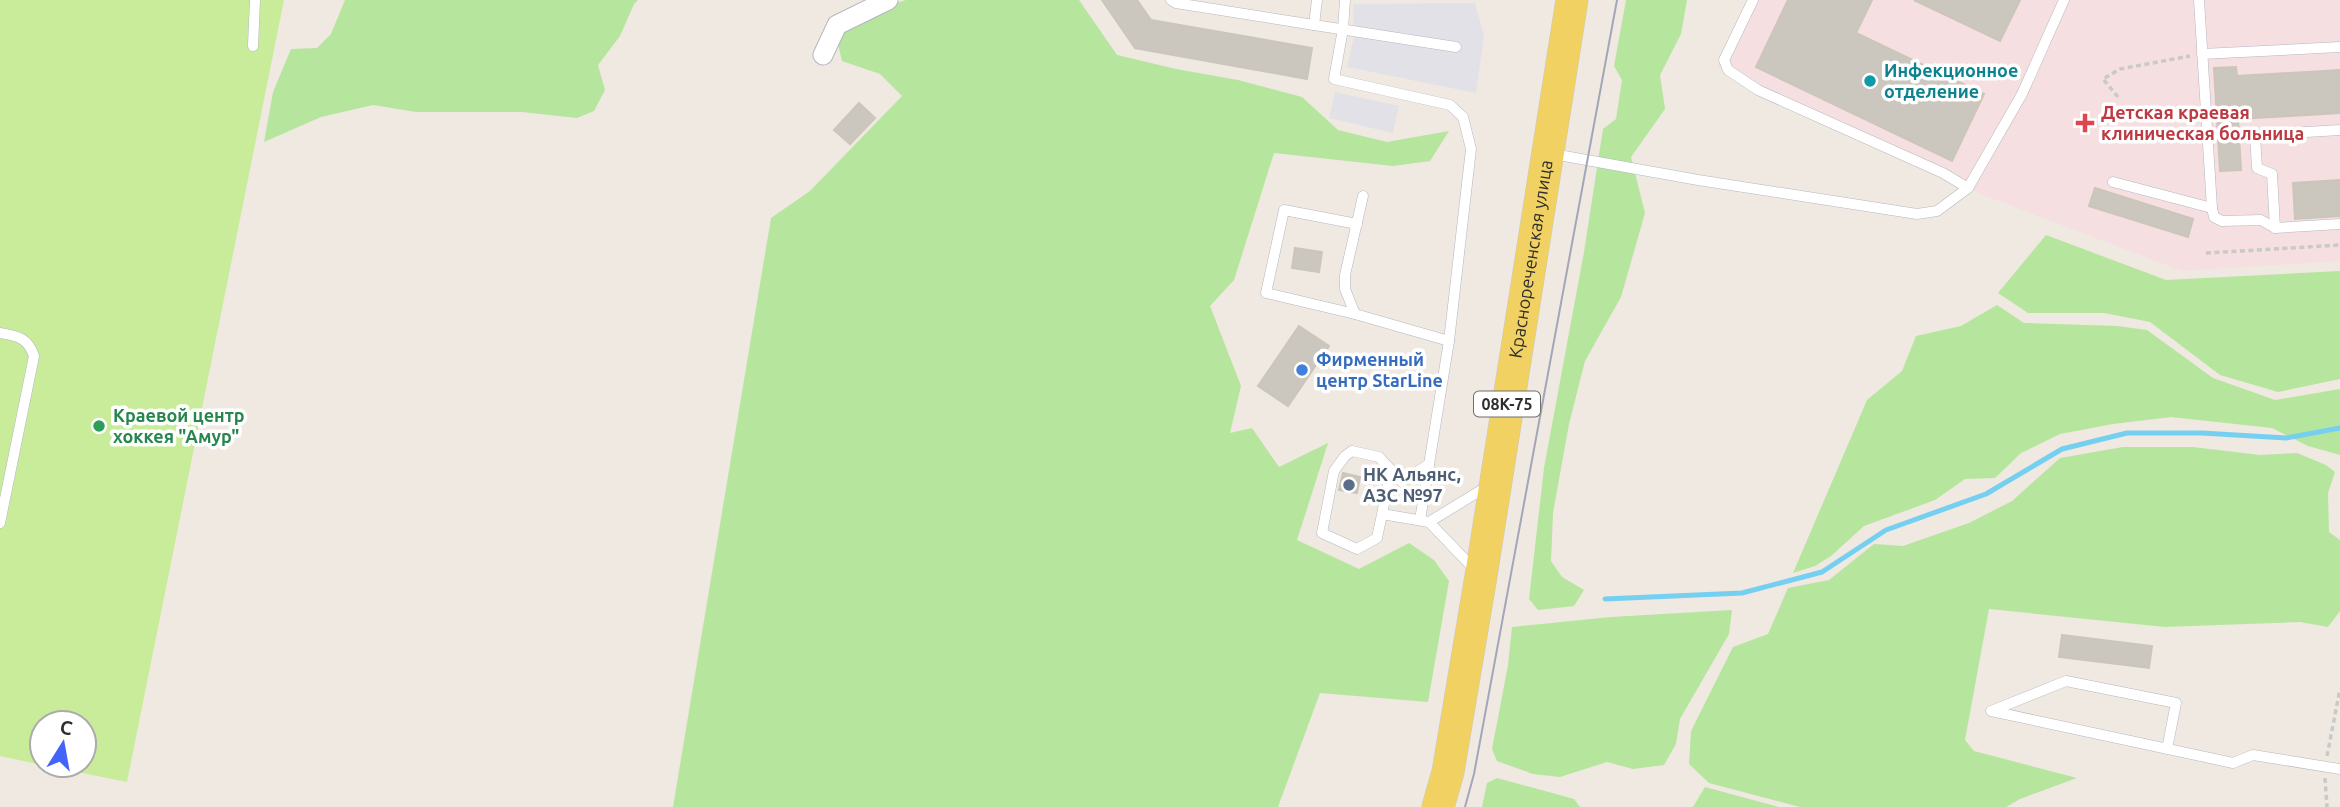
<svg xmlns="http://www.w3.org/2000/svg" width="2340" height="807" font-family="Ubuntu,sans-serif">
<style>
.industrial{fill:#e3e1e8}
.medical{fill:#f5dfe0}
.green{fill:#b6e59e}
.pitch{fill:#c9ec9a}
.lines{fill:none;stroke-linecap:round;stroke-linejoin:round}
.stream{stroke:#75cff0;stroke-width:5}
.building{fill:#cbc7bf;stroke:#cbc5ba;stroke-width:2}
.lane-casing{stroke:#b4b7c1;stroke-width:11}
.street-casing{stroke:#b4b7c1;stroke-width:21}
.primary-casing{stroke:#c9c9c9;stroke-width:33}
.path{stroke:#c9c9c9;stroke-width:3.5;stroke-dasharray:5 3.5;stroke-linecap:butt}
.lane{stroke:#fff;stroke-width:10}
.street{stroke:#fff;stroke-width:19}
.primary{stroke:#f2d163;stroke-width:32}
.tram{stroke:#a3a6b8;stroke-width:2}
.culture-dot{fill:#0f9aa8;stroke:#fff;stroke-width:2.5}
.health-dot{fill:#e0444e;stroke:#fff;stroke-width:2.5}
.shop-dot{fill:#3f7fe0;stroke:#fff;stroke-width:2.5}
.leisure-dot{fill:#2e9e5b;stroke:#fff;stroke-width:2.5}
.service-dot{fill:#5c6f8a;stroke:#fff;stroke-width:2.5}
.labels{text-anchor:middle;stroke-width:7;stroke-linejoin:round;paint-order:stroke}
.shield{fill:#fff;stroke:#6d6d6d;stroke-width:2}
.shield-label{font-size:16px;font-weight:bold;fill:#2e2e2e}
.culture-label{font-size:18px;font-weight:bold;fill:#0d838f;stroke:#fff;text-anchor:start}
.health-label{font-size:18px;font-weight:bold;fill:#be3a42;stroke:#fff;text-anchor:start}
.street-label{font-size:18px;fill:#2e2e2e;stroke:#fff}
.shop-label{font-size:18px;font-weight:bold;fill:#366cbe;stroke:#fff;text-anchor:start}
.leisure-label{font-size:18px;font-weight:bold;fill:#27864d;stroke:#fff;text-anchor:start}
.service-label{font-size:18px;font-weight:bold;fill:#4e5e75;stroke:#fff;text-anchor:start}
</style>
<rect width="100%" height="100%" fill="#efe9e1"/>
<g class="industrial">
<path d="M1475,3l9,33 -8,57 -129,-26 7,-30 -1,-33z"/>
<path d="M1335,92l64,14 -6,27 -64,-15z"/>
</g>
<path class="medical" d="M1749,0h591v261l-158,10 -238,-91 -227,-114z"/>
<g class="green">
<path d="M345,0h293l-4,4 -14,32 -22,29 7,25 -11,21 -17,7 -55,-6h-106l-43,-7 -52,12 -57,25 9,-50 18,-43 26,-1 14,-14z"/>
<path d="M906,0h173l38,55 59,14 62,11 64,17 36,33 49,12 62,-11 -19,30 -37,5 -119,-13 -40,127 -24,26 31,80 -11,47 22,-5 27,39 49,-24 -31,97 62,29 50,-26 25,17 15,21 -21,121 -108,-9 -42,114h-605l98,-589 39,-27 92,-95 -22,-22 -38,-13 -4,-17 7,-15 42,-23z"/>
<path d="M1626,0h61l-6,34 -21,41 5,34 -34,48 14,56 -24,84 -36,64 -16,63 -16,89 -2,48 11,16 22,13 -10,16 -36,4 -9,-11 15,-131 40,-216 19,-123 13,-10 6,-39 -8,-14z"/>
<path d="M2046,235l120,45 174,-9v108l-62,13 -58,-17 -70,-53 -46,-9h-76l-30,-20z"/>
<path d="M1997,305l27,18 93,3 30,4 66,48 62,22 65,-11v66l-32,-9 -36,-18 -101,-11 -58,7 -53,10 -39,19 -26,25 -30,1 -30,21 -71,26 -33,30 -16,10 -22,7 74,-173 35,-29 14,-35 45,-10z"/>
<path d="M2123,447h70l67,8 37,-2 29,12 9,7 -7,21 1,39 11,8v71l-12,16 -28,-5 -135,5 -176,-18 -24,131 9,11 103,27 -57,21 -14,8h-206l-91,-24 -20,-19 2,-33 42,-84 35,-13 20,-46 41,-8 45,-36 29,2 66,-23 43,-22 48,-43z"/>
<path d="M1732,610l-3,24 -49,85 -4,25 -12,21 -31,4 -26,-7 -47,15 -27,-3 -36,-13 -5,-12 16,-84 4,-38 99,-10z"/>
<path d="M1497,778l77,21 6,8h-98l5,-24z"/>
<path d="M1705,787l74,20h-86z"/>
</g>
<path class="pitch" d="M0,0h284l-157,782 -84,-17h41v-42h-42v42l-42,-9z"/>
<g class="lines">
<path class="stream" d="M1605,599l137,-6 80,-21 64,-42 100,-36 76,-45 65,-16h75l84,5 54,-10"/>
</g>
<g class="building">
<path d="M1102,0h35l14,20 161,28 -5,31 -172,-31z"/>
<path d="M1788,0h84l-16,33 128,61 -32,67 -196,-94z"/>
<path d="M1914,0h106l-20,41z"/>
<path d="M2236,67l1,9 103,-6v43l-102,6 3,51 -21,1 -6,-103z"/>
<path d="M859,103l16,15 -25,26 -16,-14z"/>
<path d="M2340,180v36l-45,3 -2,-36z"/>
<path d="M2095,188l98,31 -5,18 -99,-31z"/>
<path d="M1295,248l27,4 -3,20 -27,-4z"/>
<path d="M1299,326l30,20 -41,60 -30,-20z"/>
<path d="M1343,473l17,4 -3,16 -18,-3z"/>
<path d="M2062,635l90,11 -3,22 -90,-11z"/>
</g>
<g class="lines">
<defs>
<g id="lane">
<path d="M1171,0l5,3 138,22 3,-25"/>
<path d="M1345,0l-2,29 -9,50 116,26 13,12 8,32 -22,192 -29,179"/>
<path d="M1753,0l-29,60 4,10 30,20 185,83 25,15 54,-94 42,-94"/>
<path d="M2199,0l13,208"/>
<path d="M1314,25l142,22"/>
<path d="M253,46l2,-46"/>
<path d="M2202,54l138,-7"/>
<path d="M1553,154l145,26 219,34 20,-3 31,-23"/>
<path d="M2113,182l99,26 2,9 8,4 39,-1 14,8 65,-4"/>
<path d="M1363,196l-18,79v14l10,25 94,27"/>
<path d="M2275,228l-3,-54 -15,-6 -2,-33 85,-5"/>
<path d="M1355,314l-89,-21 18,-83 73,14"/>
<path d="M0,333c18,3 28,5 34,23l-34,167"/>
<path d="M1391,470l11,12 27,-18"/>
<path d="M1382,514l-5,24 -20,11 -35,-16 12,-62 11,-15 7,-5 27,6 12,13 -9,44 47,8 59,-36"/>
<path d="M1429,522l46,48"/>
<path d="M2167,749l9,-46 -110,-22 -75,30 242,52 20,-8 87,14"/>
</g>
<path id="street" d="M823,55l14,-30 51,-25"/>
<g id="primary">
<path id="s1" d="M1438,807l10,-35 33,-196 91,-576"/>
</g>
</defs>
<use href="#lane" class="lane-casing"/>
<use href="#street" class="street-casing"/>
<use href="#primary" class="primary-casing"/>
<g class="path">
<path d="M2118,97l-15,-18 17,-10 70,-13"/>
<path d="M2206,253l134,-8"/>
<path d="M2327,756l13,-67"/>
<path d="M2325,778l2,29"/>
</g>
<use href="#lane" class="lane"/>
<use href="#street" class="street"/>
<use href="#primary" class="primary"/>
<path class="tram" d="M1465,807l9,-33 143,-774"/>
</g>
<circle class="culture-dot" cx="1870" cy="81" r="7"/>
<path class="health-dot" d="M2081.5 112.5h7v7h7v7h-7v7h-7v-7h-7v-7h7z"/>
<circle class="shop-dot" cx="1302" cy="370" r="7"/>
<circle class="leisure-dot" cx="99" cy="426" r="7"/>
<circle class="service-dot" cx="1349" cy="485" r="7"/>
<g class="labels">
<rect class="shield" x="1474" y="391.5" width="66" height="25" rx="5"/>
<g class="shield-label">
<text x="1507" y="410">08К-75</text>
</g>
<g class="culture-label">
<text x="1884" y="77">Инфекционное<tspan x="1884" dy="21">отделение</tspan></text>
</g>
<g class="health-label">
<text x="2101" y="119">Детская краевая<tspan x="2101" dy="21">клиническая больница</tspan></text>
</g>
<g class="street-label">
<text dy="6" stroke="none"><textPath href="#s1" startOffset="556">Краснореченская улица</textPath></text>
</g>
<g class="shop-label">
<text x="1316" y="366">Фирменный<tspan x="1316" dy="21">центр StarLine</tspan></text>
</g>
<g class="leisure-label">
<text x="113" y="422">Краевой центр<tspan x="113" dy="21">хоккея "Амур"</tspan></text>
</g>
<g class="service-label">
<text x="1363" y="481">НК Альянс,<tspan x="1363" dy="21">АЗС №97</tspan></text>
</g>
</g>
<g transform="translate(63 744) rotate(11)"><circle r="33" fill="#ffffff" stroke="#ababab" stroke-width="2"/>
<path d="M0-5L12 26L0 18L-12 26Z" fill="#4264fb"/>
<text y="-10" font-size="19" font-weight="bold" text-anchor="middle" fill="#2e2e2e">С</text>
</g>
</svg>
